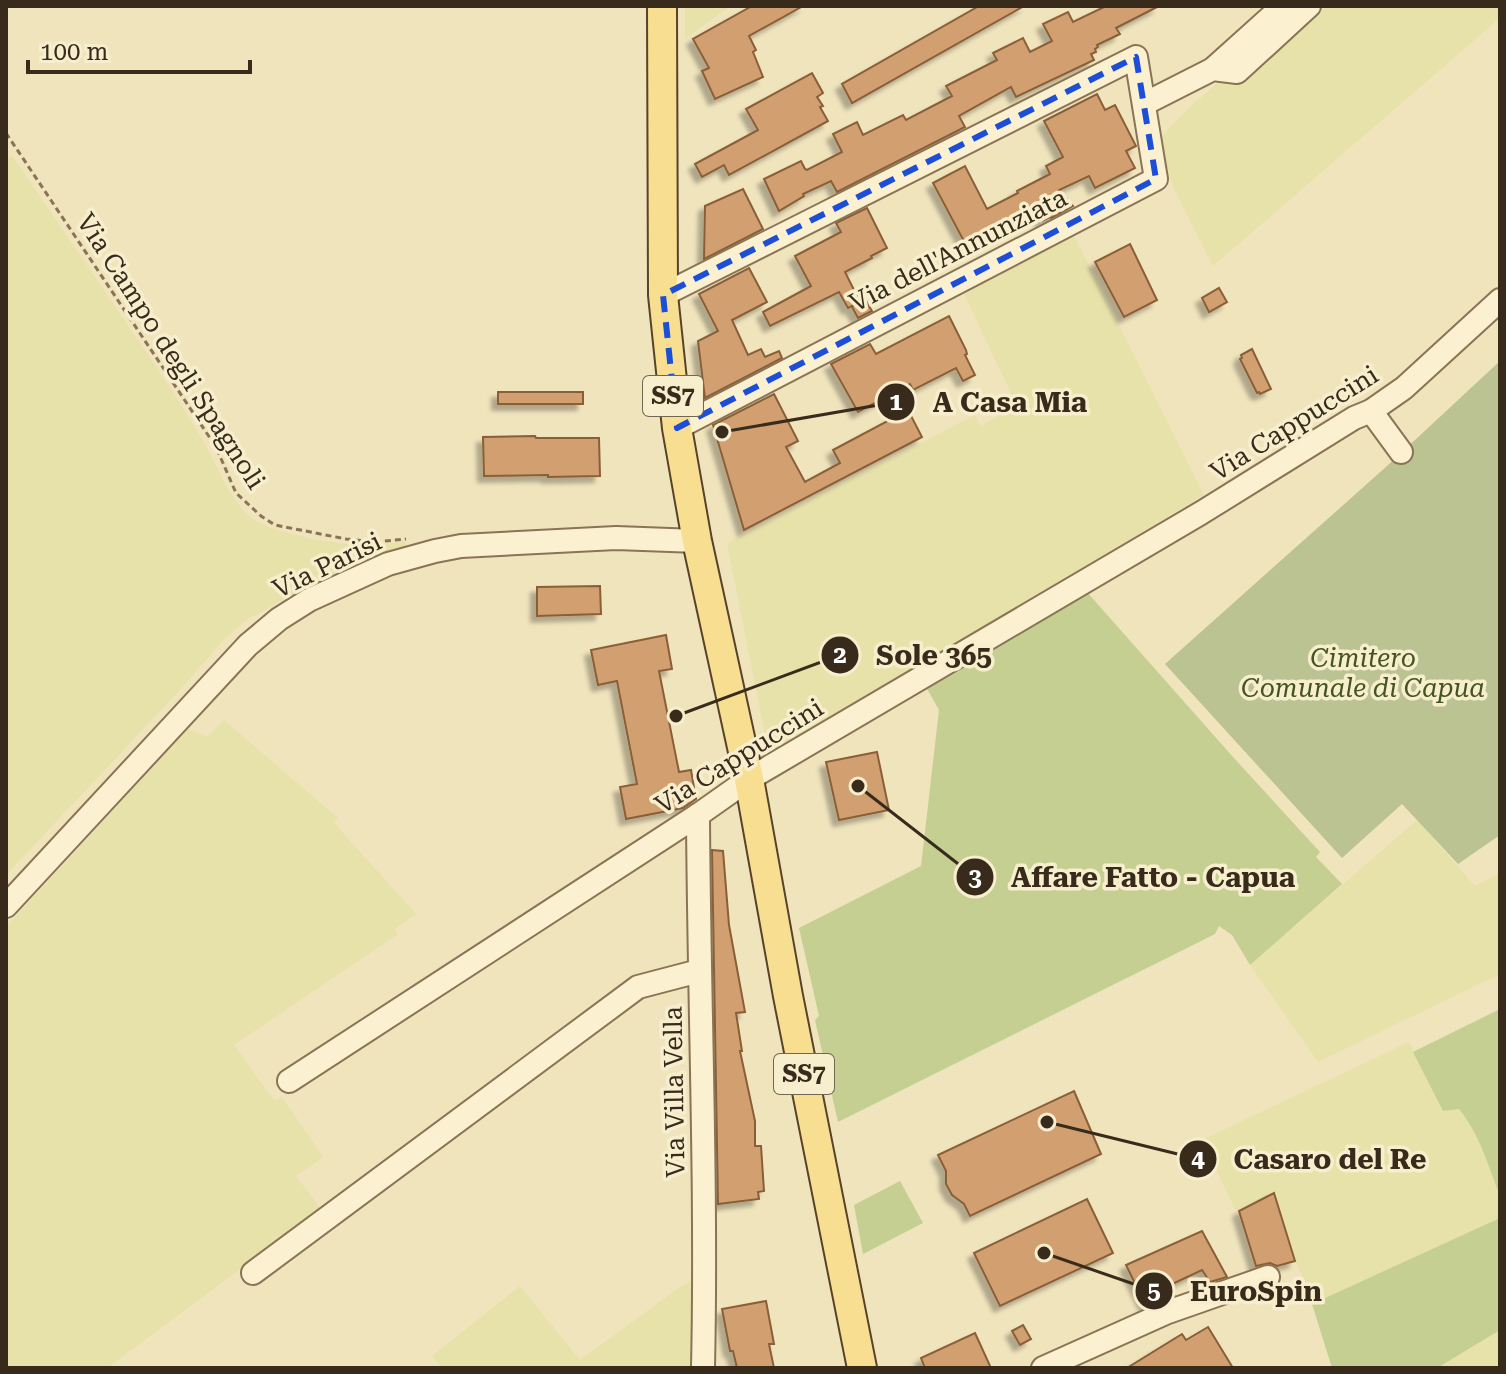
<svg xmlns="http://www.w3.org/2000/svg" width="1506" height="1374" font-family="'Roboto Serif',serif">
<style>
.farmland{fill:#e7e1aa}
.green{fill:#c4cf91}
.cemetery{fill:#bac391}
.building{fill:#d19f70;stroke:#8a5f39;stroke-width:2;filter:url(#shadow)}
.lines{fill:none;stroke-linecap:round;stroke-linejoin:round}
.minor-casing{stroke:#897455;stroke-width:26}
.major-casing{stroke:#57422a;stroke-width:32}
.path{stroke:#897455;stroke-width:3;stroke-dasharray:6 4;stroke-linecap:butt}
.minor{stroke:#fbf1d1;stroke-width:22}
.major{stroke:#f7de91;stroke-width:28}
.marked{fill:none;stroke:#1d4ed8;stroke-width:6;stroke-dasharray:16 10;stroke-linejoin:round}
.labels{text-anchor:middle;stroke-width:7;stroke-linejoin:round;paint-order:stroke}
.shield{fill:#f7eecd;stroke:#716650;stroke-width:2}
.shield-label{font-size:24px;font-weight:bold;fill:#382b1b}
.street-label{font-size:26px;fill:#382b1b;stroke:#f7eecd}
.park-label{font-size:26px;font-style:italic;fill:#455520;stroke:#f7eecd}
.leader{fill:none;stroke:#382b1b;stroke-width:3}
.callout-dot{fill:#382b1b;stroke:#f7eecd;stroke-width:3}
.mark-label{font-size:24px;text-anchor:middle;font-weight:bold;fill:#fff}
.callout-label{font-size:28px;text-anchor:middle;font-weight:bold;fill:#382b1b;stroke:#f7eecd;stroke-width:7;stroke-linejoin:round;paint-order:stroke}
</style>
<defs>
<filter id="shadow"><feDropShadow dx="-6" dy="6" stdDeviation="2" flood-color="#0004"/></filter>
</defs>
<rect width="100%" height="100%" fill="#f0e4bd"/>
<g class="farmland">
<path d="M685,6h45l-45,33z"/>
<path d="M1300,6h200v12l-287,248 -39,-77 -16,-49 36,-37 16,-13z"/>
<path d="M12,155l155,228 36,57 26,51 13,18 11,10 17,9 41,11 55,8 38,-6 4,5 -88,33 -72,40 -22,18 -47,54 -173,184v-714z"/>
<path d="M1074,236l130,259 -435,259 -42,-211 248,-128 6,11 14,-8 16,-16 1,-7 -49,-103z"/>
<path d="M224,720l114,98 -4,5 82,91 -21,15 3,5 -164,111 39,54 5,1 4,-3 41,60 -27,19 25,33 -214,159h-101v-441l182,-198 19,8z"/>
<path d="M1417,820l58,66 25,-13v101l-182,88 -68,-97z"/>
<path d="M1409,1042l34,69 16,-2 9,11 21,45 11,31v22l-188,86 -8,-25 -9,-18 -20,-68 -36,18 -4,-2 -33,-69z"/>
<path d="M696,1278l2,90h-256l-10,-12 88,-70 60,74 100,-73z"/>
<path d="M1500,1330v38h-63z"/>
</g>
<g class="green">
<path d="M1086,591l147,166 87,95 -4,5 26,27 -92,81 -18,-30 -13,-9 -4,8 -377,188 -23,-102 4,-4 -20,-88 122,-62 18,-156 -13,-23z"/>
<path d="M1500,1009v187c-11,-29 -21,-63 -41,-87l-16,2 -30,-59z"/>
<path d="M900,1181l23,42 -60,31 -9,-49z"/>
<path d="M1500,1218v112l-63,38h-105l-20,-64z"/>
</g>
<path class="cemetery" d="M1500,361v474l-42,29 -56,-60 -60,54 -177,-194 222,-198z"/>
<g class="building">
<path d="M752,6h51l-54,30 7,14 -3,2 10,25 -48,22 -13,-28 7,-3 -16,-29z"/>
<path d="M979,6h45l-172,97 -10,-19z"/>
<path d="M1106,6h53l-43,22 4,6 -23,11 1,2 -3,2 1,3 -5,2 3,6 -78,37 -5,-10 -52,29 6,11 -128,65 -6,-11 -28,13 1,2 -25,15 -15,-32 37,-18 4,8 2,1 35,-18 -9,-18 24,-12 6,13 40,-20 3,5 46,-24 -6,-10 51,-26 -4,-7 30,-15 7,14 22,-11 -9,-17 25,-12 5,10z"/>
<path d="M812,73l11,20 -6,4 6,9 -3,1 8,14 -99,54 -5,-10 -22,12 -7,-13 63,-34 -12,-21z"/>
<path d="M1097,94l8,16 10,-5 21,41 -10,5 9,17 -40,20 -6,-12 -30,14 14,16 -22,12 -1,-1 -8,4 -3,-6 -20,10 -2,-4 -50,26 -34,-64 32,-17 22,43 31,-16 -1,-2 33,-17 -4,-8 17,-9 -19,-36z"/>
<path d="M743,189l20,40 -59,30 1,-53z"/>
<path d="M867,208l20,40 -16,8 1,2 -27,14 15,30 5,-3 7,12 -14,7 -6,-11 2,-2 -6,3 -9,-16 -69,34 -7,-14 48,-26 -16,-30 46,-24 -5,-9z"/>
<path d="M1130,244l27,56 -33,17 -29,-55z"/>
<path d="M749,268l18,34 -35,18 16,35 13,-6 4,8 14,-6 3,7 -77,40 -7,-57 20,-10 -19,-37z"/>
<path d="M1219,288l8,14 -18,10 -7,-14z"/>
<path d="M949,316l17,34 1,4 -2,1 10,20 -12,6 -7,-13 -43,22 -3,-6 -52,28 -27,-48 39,-20 6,10z"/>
<path d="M1252,349l19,40 -11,5 -1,-2 -2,1 -17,-34 2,-1 -1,-3z"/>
<rect x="498" y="392" width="85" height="12"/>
<path d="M774,394l24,47 -12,6 19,35 35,-19 -7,-13 75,-40 14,27 -178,93 -31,-105z"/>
<path d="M535,436l1,2h63l1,38 -52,1v-2l-64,1 -1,-39z"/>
<path d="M600,586l1,28 -64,2v-29z"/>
<path d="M666,635l6,34 -13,2 20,101 12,-2 5,29 -13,9 -57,11 -6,-32 17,-3 -20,-103 -19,4 -7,-35z"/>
<path d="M877,752l12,58 -50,10 -13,-58z"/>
<path d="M712,850l11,1 6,74 16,87 -9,1 6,38h-2l15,70v25h6l3,45 -6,1 1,7 -41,5z"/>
<path d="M1074,1091l27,63 -131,62 -6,-12 -12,-9 -6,-11v-13l-8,-16z"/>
<path d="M1274,1193l21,68 -18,5 -7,-3 -14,3 -17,-55z"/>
<path d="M1087,1199l26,54 -113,53 -26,-53z"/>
<path d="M1202,1231l25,46 -17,5 -8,-12 -34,16 6,9 -28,11 -20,-41z"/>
<path d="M766,1301l8,43h-5l5,24h-37l-4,-17h-3l-8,-42z"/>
<path d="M1023,1325l8,14 -11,6 -8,-14z"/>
<path d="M1208,1327l25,41h-106l55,-34 4,6z"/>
<path d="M975,1333l16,35h-66l-4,-10z"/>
</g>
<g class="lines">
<defs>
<g id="minor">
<path d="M1213,69l70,-63"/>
<path d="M1144,104l69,-35 24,3 72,-66"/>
<path d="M663,295l473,-238 20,122 -479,249"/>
<path d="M1371,411l30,41"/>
<path d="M698,815c1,184 9,369 5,553"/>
<path d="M6,906l242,-261 31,-26 30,-19 79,-36 47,-13 26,-5 155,-8 81,3"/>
<path d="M289,1081l409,-266 51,-36 452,-266 153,-95 17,-7 33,-23 96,-88"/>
<path d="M253,1273l385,-286 61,-16"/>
<path d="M1043,1368l125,-56 100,-35"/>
</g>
<path id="major" d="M662,6l1,289 14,133 20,113 52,238 39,217 74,372"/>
</defs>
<use href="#minor" class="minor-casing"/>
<use href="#major" class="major-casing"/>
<path class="path" d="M6,133l210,314 20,46 25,23 14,9 71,14 30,3 30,-3"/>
<use href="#minor" class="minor"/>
<use href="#major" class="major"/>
</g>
<path class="marked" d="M1136,57l20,122 -479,249 -14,-133z"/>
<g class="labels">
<g class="shield">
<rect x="643" y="376" width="60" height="40" rx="6"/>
<rect x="774" y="1054" width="60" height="40" rx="6"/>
</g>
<g class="shield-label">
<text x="673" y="404">SS7</text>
<text x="804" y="1082">SS7</text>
</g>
<g class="street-label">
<text transform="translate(958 250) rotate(-27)" y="9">Via dell'Annunziata</text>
<text transform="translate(171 351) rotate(57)" y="9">Via Campo degli Spagnoli</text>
<text transform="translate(1294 423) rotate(-32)" y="9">Via Cappuccini</text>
<text transform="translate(327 565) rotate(-26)" y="9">Via Parisi</text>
<text transform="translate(739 756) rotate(-32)" y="9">Via Cappuccini</text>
<text transform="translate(674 1092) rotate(-91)" y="9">Via Villa Vella</text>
</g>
<g class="park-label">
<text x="1363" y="667">Cimitero<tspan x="1363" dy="30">Comunale di Capua</tspan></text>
</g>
</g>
<path class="leader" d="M722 432L896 402M676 716L840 655M858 786L975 877M1047 1122L1198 1159M1044 1253L1154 1291"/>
<g class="callout-dot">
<circle cx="722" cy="432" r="8"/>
<circle cx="676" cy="716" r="8"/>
<circle cx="858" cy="786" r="8"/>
<circle cx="1047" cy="1122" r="8"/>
<circle cx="1044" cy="1253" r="8"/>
<circle cx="896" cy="402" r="20"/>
<circle cx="840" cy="655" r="20"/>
<circle cx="975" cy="877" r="20"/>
<circle cx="1198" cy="1159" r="20"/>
<circle cx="1154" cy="1291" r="20"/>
</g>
<g class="mark-label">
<text x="896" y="410">1</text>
<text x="840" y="663">2</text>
<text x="975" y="886">3</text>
<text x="1198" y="1167">4</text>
<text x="1154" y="1299">5</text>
</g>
<g class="callout-label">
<text x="1010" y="412">A Casa Mia</text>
<text x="934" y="665">Sole 365</text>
<text x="1153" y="887">Affare Fatto - Capua</text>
<text x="1330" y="1169">Casaro del Re</text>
<text x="1256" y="1301">EuroSpin</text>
</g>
<rect width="1506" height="1374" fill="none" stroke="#382b1b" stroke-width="16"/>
<path d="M28 60v12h222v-12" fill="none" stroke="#382b1b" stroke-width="4"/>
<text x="40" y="60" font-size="24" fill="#382b1b" stroke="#f7eecd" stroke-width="6" paint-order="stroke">100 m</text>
</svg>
